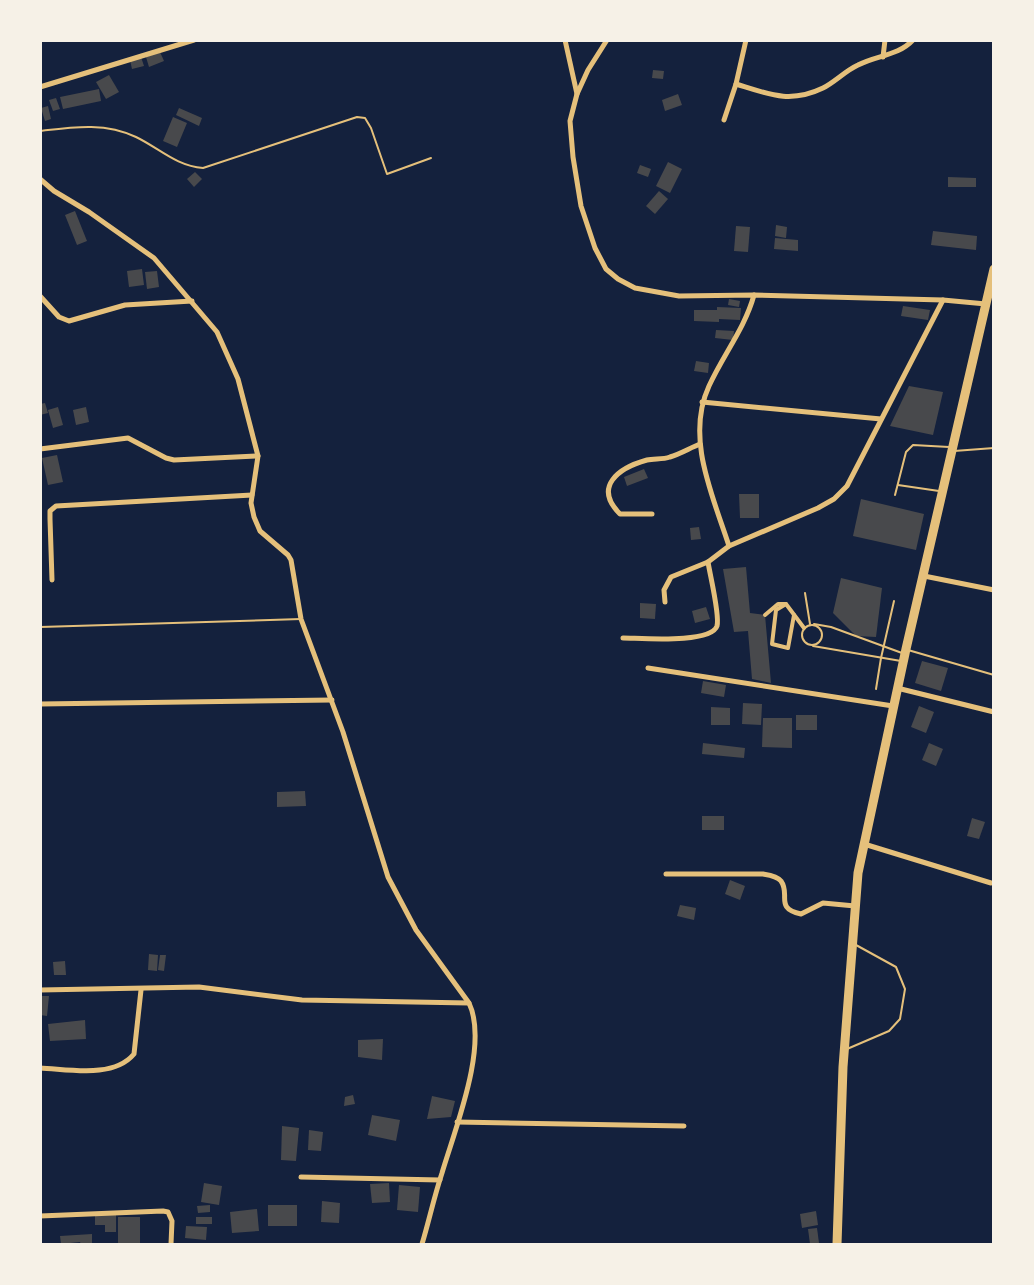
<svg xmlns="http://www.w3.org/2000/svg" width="1034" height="1285" font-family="Ubuntu,sans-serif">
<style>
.building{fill:#48494c}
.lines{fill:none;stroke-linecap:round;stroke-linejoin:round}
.service{stroke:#e5c07b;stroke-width:2}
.pedestrian{stroke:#e5c07b;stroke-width:4}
.minor{stroke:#e5c07b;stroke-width:5}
.trunk{stroke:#e5c07b;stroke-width:9}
</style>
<rect width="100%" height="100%" fill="#14213d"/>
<g class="building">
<path d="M160,52l4,9 -15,6 -3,-10z"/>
<path d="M141,57l3,9 -12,3 -2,-9z"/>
<path d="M653,70l11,1 -1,8 -11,-1z"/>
<path d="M109,75l10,17 -13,7 -10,-17z"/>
<path d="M99,89l2,12 -38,8 -3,-12z"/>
<path d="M678,94l4,11 -17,6 -3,-11z"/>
<path d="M56,98l4,11 -7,2 -4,-11z"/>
<path d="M48,106l3,13 -6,2 -4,-13z"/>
<path d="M179,108l23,10 -3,8 -23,-11z"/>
<path d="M173,117l14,6 -10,24 -14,-6z"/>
<path d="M668,162l14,7 -12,24 -14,-7z"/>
<path d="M640,165l11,4 -3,8 -11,-4z"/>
<path d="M195,172l7,7 -8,8 -7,-8z"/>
<path d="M948,177l28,1v9h-28z"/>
<path d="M659,191l9,8 -13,15 -9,-8z"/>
<path d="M75,211l12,30 -10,4 -12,-30z"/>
<path d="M776,225l11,2 -1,11 -11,-2z"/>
<path d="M736,226l14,1 -2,25 -14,-1z"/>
<path d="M933,231l44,5 -1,14 -45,-5z"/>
<path d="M775,238l23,2v11l-24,-2z"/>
<path d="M142,269l2,16 -15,2 -2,-16z"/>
<path d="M157,271l2,16 -12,2 -2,-17z"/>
<path d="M729,299l11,2 -1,6 -11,-2z"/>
<path d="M903,306l27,4 -2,10 -27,-4z"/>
<path d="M717,307l24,1 -1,12 -21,-1v3l-25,-1v-11h23z"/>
<path d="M716,330l18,1 -1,9 -18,-2z"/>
<path d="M696,361l13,2 -1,10 -14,-2z"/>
<path d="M909,386l34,6 -10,43 -43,-9z"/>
<path d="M45,403l3,10 -8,2v-11z"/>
<path d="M58,407l5,18 -10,3 -5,-18z"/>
<path d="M86,407l3,15 -13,3 -3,-15z"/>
<path d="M57,455l6,27 -15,3 -6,-27z"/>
<path d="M644,469l4,9 -21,8 -3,-9z"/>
<path d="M739,494h20v24h-19z"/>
<path d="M861,499l63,15 -8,36 -63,-14z"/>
<path d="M699,527l2,12 -10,1 -1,-12z"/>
<path d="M746,567l4,46 15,2 6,68 -19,-4 -4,-48 -14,1 -11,-63z"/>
<path d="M841,578l41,10 -6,49 -20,-1 -23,-23z"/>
<path d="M640,603l16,1 -1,15 -15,-1z"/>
<path d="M706,607l4,12 -15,4 -3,-12z"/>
<path d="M922,661l26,7 -7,23 -26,-8z"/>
<path d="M703,681l23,4 -2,12 -23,-4z"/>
<path d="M743,703l19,1 -1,21 -19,-1z"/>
<path d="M919,706l15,6 -8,21 -15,-6z"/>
<path d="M711,707l19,1v17h-19z"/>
<rect x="796" y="715" width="21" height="15"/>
<path d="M763,718h29v30l-30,-1z"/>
<path d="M703,743l42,5 -1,10 -42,-4z"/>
<path d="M929,743l14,6 -7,17 -14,-6z"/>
<path d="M305,791l1,15 -29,1v-15z"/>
<rect x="702" y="816" width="22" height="14"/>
<path d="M972,818l13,4 -6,17 -12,-3z"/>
<path d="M730,880l15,6 -5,14 -15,-6z"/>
<path d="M680,905l16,3 -2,12 -17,-4z"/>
<path d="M149,954l9,1 -1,16 -9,-1z"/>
<path d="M160,955h6l-2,16 -6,-1z"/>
<path d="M65,961l1,14h-12l-1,-13z"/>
<path d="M40,996h9l-2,20 -7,-1z"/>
<path d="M85,1020l1,19 -36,2 -2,-17z"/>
<path d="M383,1039l-1,21 -24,-3v-17z"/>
<path d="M353,1095l2,9 -11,2 1,-9z"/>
<path d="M432,1096l23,5 -4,16 -24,2z"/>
<path d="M372,1115l28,5 -4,21 -28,-6z"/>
<path d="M282,1126l17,2 -3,33 -15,-1z"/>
<path d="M309,1130l14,2 -2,19 -13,-1z"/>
<path d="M204,1183l18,3 -3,19 -18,-3z"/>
<path d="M389,1183l1,19 -18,1 -2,-19z"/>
<path d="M399,1185l21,2 -2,25 -21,-2z"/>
<path d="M322,1201l18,2 -1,20 -18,-1z"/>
<path d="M210,1205v7l-12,1 -1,-7z"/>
<rect x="268" y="1205" width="29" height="21"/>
<path d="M257,1209l2,22 -27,2 -2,-21z"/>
<path d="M816,1211l2,14 -16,3 -2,-14z"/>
<path d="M95,1215h21v17h-11v-7h-10z"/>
<rect x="118" y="1217" width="22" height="27"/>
<rect x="196" y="1217" width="16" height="7"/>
<path d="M186,1226l21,1 -1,13 -21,-2z"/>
<path d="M817,1228l2,15 -9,1 -2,-15z"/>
<path d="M92,1234v10h-11l-1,-2 -19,2 -1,-8z"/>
</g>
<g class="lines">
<g class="service">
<path d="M40,131c33,-4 65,-9 96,6 23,11 40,29 67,31l154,-51 8,1 6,10 16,46 44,-16"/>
<path d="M954,451l40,-3"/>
<path d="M898,485l41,6"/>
<path d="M895,495l11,-43 7,-7 36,2"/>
<path d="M805,593l5,31"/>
<path d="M814,624l17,3 71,26"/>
<circle cx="812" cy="635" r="10"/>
<path d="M40,627l261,-8"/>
<path d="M813,646l88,15"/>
<path d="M908,650l86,25"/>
<path d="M876,689l5,-31 13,-57"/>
<path d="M847,1049l42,-18 11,-12 5,-30 -9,-22 -40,-22"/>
</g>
<g class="pedestrian">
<path d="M786,604l-10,6 -4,34 16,4 6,-33"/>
<path d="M765,615l13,-11h8l18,24"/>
</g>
<g class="minor">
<path d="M565,40l12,54 -7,27 3,36 8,49 14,42 11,21 12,10 17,9 44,8 75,-1 189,5 43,4"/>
<path d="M883,57l2,-17"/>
<path d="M736,84l10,-44"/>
<path d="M40,87l154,-47"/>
<path d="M577,94l11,-24 19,-30"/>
<path d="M724,120l12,-36c32,10 54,20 87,4 12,-6 22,-17 35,-23 19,-10 40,-9 55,-25"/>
<path d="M40,179l14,12 35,21 65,46 63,74 21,47 20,77 -7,47 3,14 6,14 28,24 3,5 10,59 42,113 45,145 28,53 53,73c20,42 -14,126 -27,170 -8,24 -13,48 -20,71"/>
<path d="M40,296l19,21 10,4 56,-16 67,-4"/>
<path d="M702,402l179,17"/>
<path d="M40,449l88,-11 38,20 8,2 84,-4"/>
<path d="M652,514h-32c-27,-27 -2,-46 27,-54 7,-2 15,0 23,-3 10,-3 20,-9 30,-13"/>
<path d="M729,546c-16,-50 -44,-108 -20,-160 14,-31 36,-58 45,-91"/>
<path d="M924,576l70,14"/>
<path d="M52,580l-2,-61v-8l6,-5 196,-11"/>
<path d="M665,602l-1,-12 7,-13 37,-15 21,-16 89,-38 16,-9 13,-13 96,-186"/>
<path d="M623,638c17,0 88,6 94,-12 3,-11 -7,-51 -9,-64"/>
<path d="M648,668l245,38"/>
<path d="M897,688l97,24"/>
<path d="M40,704l292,-4"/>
<path d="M864,844l127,39"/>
<path d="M666,874h97c6,1 14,2 18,7 10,14 -7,27 20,33l22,-11 32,3"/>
<path d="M40,990l159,-3 103,13 167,3"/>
<path d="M40,1068c28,1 73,11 94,-14l7,-64"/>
<path d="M457,1122l227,4"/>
<path d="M301,1177l139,3"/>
<path d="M40,1216l123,-5 5,1 4,9 -1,23"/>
</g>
<path class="trunk" d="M837,1244l6,-177 15,-194 48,-224 88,-380"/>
</g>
<rect width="1034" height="1285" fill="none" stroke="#f6f1e7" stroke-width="84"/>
</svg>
